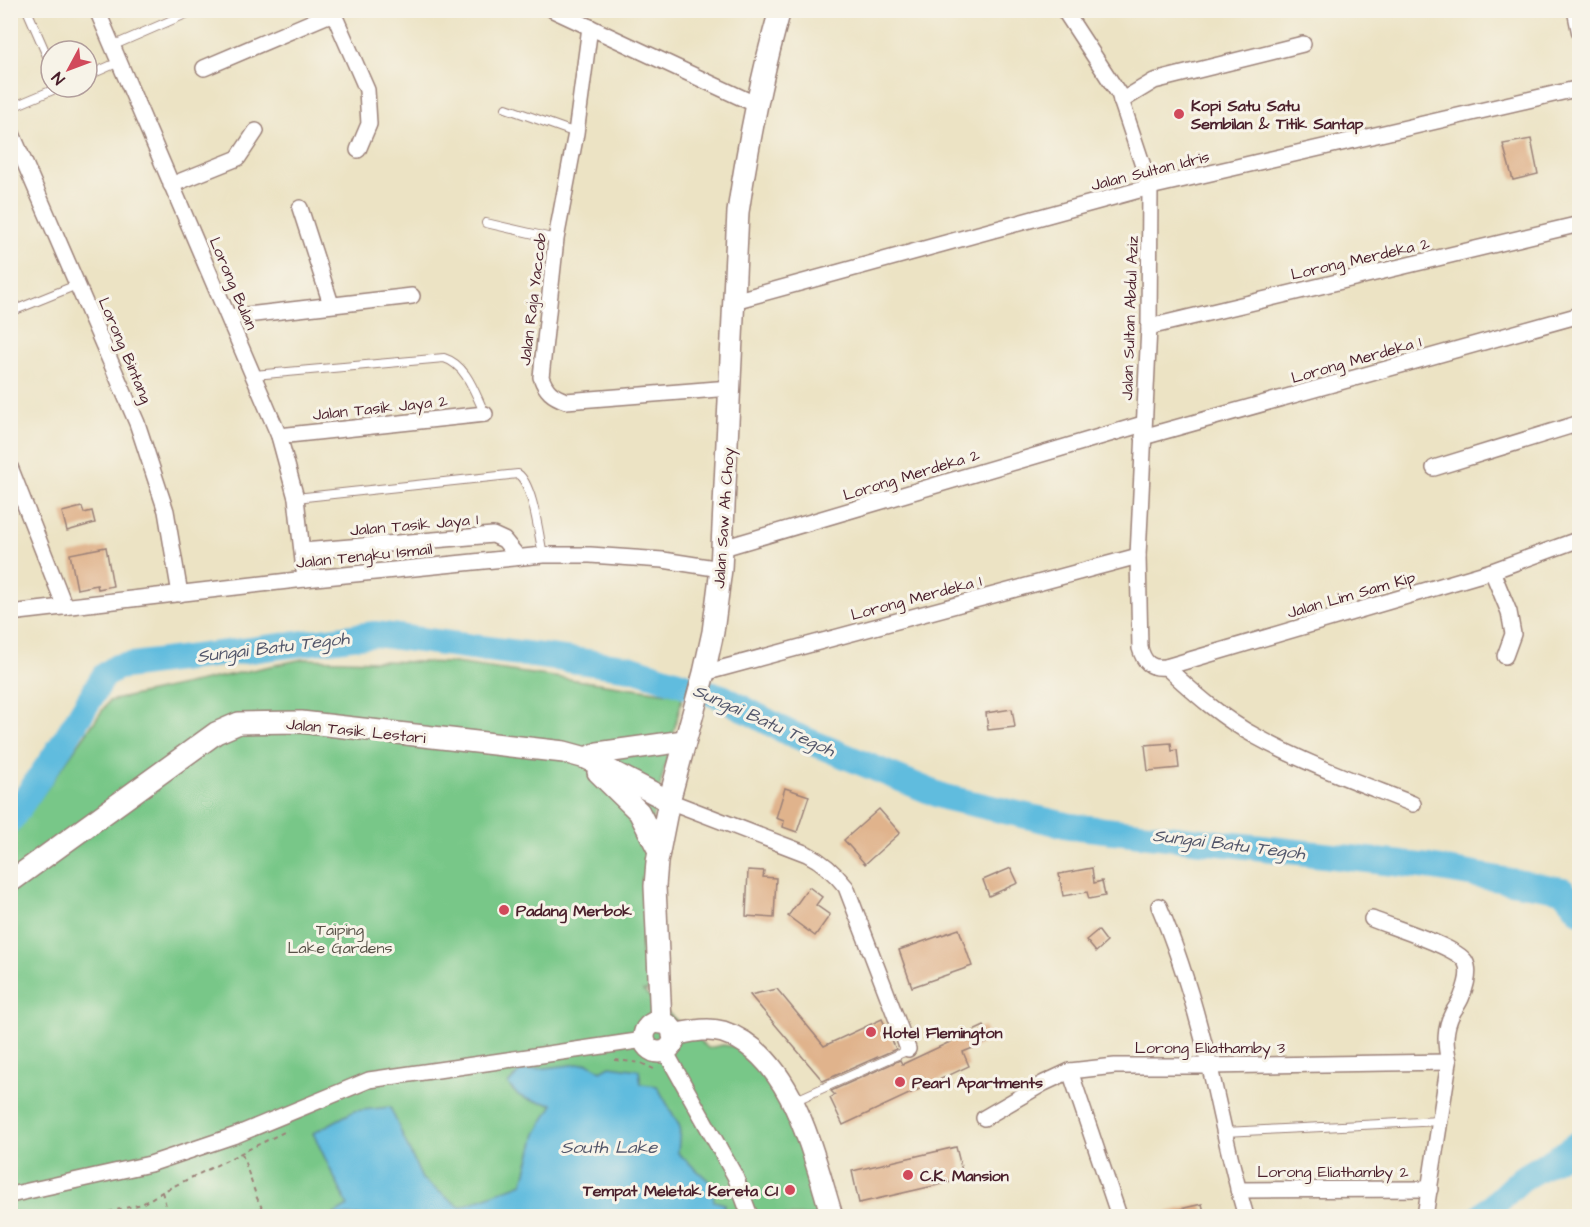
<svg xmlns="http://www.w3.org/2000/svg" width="1590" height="1227" font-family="'Architects Daughter',sans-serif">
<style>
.green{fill:#78c788;stroke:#61735a;stroke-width:1.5}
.water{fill:#60bcde;stroke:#556e84;stroke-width:1.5}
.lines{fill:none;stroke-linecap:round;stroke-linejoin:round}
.river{stroke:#60bcde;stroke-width:26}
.building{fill:#e0b38c}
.lane-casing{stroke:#9b8178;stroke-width:10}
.street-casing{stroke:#9b8178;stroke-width:18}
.secondary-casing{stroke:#9b8178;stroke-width:24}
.path{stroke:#9b8178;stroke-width:2;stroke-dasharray:4.5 4.5;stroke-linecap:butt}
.lane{stroke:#fff;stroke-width:8}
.street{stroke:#fff;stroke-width:15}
.secondary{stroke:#fff;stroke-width:21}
.poi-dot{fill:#d1495b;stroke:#f7f3e8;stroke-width:2}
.labels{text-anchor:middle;stroke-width:6;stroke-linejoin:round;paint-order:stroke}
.poi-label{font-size:16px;font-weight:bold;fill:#4a1f2b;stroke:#f7f3e8;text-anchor:start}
.street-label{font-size:16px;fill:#4a1f2b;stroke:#f7f3e8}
.park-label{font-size:16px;fill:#585147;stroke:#f7f3e8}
.water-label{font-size:18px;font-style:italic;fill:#52566a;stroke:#f7f3e8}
</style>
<rect width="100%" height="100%" fill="#f7f3e8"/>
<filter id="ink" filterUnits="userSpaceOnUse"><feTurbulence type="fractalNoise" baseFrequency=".0167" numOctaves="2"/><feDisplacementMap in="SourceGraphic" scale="12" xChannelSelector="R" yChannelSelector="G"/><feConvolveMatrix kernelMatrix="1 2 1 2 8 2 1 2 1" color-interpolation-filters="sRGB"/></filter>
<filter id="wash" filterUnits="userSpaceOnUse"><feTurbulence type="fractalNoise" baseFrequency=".008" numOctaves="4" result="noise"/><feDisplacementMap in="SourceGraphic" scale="24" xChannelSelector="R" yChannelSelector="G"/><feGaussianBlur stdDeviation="1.35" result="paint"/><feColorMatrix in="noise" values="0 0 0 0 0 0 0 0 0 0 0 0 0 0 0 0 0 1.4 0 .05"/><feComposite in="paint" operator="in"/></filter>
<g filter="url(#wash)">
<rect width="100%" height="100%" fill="#ece3c4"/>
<path class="green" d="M303,659l151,4 229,32 -31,123 -4,173h-5l65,57 15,-3 15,2 35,30 55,139h-817v-379l6,-6 92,-130z"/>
<path class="water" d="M588,1063l13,8 9,-5 29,4 2,14 16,2 23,41 -2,26 33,30 3,18 11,3 -7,12h-385v-1l15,-9 -35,-73 41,-22 36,-4 32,72 38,28 63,-24 13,-49 17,-30c-20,-4 -33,-2 -45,-20l12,-13z"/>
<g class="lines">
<g class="river">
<path d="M10,821l51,-75 43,-70 13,-9 258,-33 257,34 90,29 65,35 157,65 126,29 359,41 134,23 17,21"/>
<path d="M1482,1216l39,-37 39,-23 20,-14"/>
</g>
</g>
<g id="blocks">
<g class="building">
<path d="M1531,139l7,35 -25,6 -10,-36z"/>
<path d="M82,507l2,6 8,-2 3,12 -28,8 -5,-19z"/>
<path d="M106,547l7,39 -15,3 -1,-4 -20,4 -7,-35z"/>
<path d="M1012,709l3,18 -27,3 -2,-17z"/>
<path d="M1171,743l1,8 5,-1 2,18 -31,3 -3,-26z"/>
<path d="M785,788l24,8 -12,36 -14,-5 1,-6 -8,-3z"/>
<path d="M879,809l21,24 -35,31 -21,-24z"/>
<path d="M1011,868l7,15 -29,13 -6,-16z"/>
<path d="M1092,868l2,15 8,-2 3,15 -16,3 -2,-7 -24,4 -4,-22z"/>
<path d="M748,870l16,1 -1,6 13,1 -2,40 -28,-2z"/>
<path d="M809,887l13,10 -6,8 14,10 -15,21 -27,-20z"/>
<path d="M959,929l13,37 -60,21 -13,-37z"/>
<path d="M1098,930l9,12 -11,10 -10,-12z"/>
<path d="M777,989l47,57 58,-27 14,30 -73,32 -73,-86z"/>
<path d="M984,1026l6,15 -27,11 6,14 -126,59 -13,-27 5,-3 -4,-4 69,-31 2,4 3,-1z"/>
<path d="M956,1147l8,32 -105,24 -7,-32z"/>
<path d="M1202,1204l3,12h-38v-4z"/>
</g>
</g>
</g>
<g filter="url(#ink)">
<use href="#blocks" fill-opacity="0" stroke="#9b8178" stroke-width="1.5"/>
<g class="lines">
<defs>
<g id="lane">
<path d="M27,10l24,55"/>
<path d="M112,46l83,-36"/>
<path d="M87,76l32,-14"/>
<path d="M10,108l50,-21"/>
<path d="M506,108l70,25"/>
<path d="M486,223l70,16"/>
<path d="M10,294l7,15"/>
<path d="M10,312l69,-28"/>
<path d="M254,375l190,-17c23,7 31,36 41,56"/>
<path d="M296,498l222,-24c15,10 21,62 25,81"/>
<path d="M794,1101l110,-49 4,-3"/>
<path d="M1225,1132l215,-11"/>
</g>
<g id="street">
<path d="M97,10l182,426 17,62 9,81"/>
<path d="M332,10l35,80 2,34 -11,26"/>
<path d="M553,10l204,95"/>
<path d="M1064,10l55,84 31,93 -1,140 -11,229 2,92c4,15 11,21 26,19l326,-96 88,-32"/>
<path d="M1575,10l5,24"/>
<path d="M590,27l-14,106 -20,106 -15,138c5,14 11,19 25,24l164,-13"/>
<path d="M204,68l129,-55"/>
<path d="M1121,101l33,-20 149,-37"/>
<path d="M10,129l127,294 29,88 14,83"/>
<path d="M171,185l67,-27 18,-27"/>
<path d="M300,208l31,96"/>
<path d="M734,301l416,-114 430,-99"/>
<path d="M229,317l183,-21"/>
<path d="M1149,327l431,-103"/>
<path d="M279,436l206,-22"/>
<path d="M1143,437l437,-122"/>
<path d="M10,467l55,140"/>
<path d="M1434,468l146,-45"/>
<path d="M723,548l420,-124"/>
<path d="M303,551l190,-16 11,5 14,17"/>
<path d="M1492,571l17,41 4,22 -8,22"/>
<path d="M10,613l295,-34 238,-24h47l73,5 58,9"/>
<path d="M1166,667c28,26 57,52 91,70 49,27 103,46 156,67"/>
<path d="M704,673l434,-117"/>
<path d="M669,801l138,53c16,8 27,18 39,33l62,162"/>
<path d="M1159,906c22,52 38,107 51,162 12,50 21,100 36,148"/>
<path d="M1372,919c19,8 83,27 93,42 6,10 1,25 -3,35 -2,6 -6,11 -9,16 -9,17 -8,32 -4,50l-24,154"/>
<path d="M665,1051l70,125 15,40"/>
<path d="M1070,1071l49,145"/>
<path d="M984,1118l60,-35 26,-12 45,-5h95l239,-4"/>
<path d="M1238,1190l192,-1"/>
<path d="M10,1195l140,-31 86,-29 133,-55 275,-40"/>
</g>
<g id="secondary">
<path d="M586,758l12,-5 86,-12"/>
<path d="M598,772l41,40 20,39"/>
<path d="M10,882l206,-149 23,-10 62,-1 263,30 22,6 83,43"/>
<circle cx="659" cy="1037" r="15"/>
<path d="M661,1023l-6,-137 2,-24 12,-61 35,-128 9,-41 8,-63 17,-357c10,-68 23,-135 42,-202"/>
<path d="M673,1035c16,-3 34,-8 50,-3 70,23 90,124 109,184"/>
</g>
</defs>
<use href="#lane" class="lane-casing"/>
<use href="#street" class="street-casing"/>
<use href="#secondary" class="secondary-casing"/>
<g class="path">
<path d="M615,1060l26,3 17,8"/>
<path d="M242,1154l15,44 9,18"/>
<path d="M162,1192l7,24"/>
<path d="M91,1216l51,-12 20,-12 126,-62"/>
</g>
<use href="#lane" class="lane"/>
<use href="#street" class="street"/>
<use href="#secondary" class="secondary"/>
</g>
</g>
<g class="poi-dot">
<circle cx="1179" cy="114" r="6"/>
<circle cx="504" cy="910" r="6"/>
<circle cx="871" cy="1032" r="6"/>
<circle cx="900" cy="1082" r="6"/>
<circle cx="908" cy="1175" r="6"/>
<circle cx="790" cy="1190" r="6"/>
</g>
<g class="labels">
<g class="poi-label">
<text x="1191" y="111">Kopi Satu Satu<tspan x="1191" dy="18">Sembilan &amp; Titik Santap</tspan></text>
<text x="516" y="916">Padang Merbok</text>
<text x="883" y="1038">Hotel Flemington</text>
<text x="912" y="1088">Pearl Apartments</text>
<text x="920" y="1181">C.K. Mansion</text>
<text x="778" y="1196" text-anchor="end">Tempat Meletak Kereta C1</text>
</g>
<g class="street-label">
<text transform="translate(1150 170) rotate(-14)" y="6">Jalan Sultan Idris</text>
<text transform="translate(1360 258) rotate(-13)" y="6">Lorong Merdeka 2</text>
<text transform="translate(234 283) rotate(67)" y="6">Lorong Bulan</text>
<text transform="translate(532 299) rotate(-83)" y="6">Jalan Raja Yaccob</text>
<text transform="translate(1129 318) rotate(-88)" y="6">Jalan Sultan Abdul Aziz</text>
<text transform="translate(126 350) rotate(67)" y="6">Lorong Bintang</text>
<text transform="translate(1356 359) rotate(-16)" y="6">Lorong Merdeka 1</text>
<text transform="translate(380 407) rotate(-6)" y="6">Jalan Tasik Jaya 2</text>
<text transform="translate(911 474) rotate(-17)" y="6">Lorong Merdeka 2</text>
<text transform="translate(723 518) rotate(-86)" y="6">Jalan Saw Ah Choy</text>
<text transform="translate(414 524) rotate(-5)" y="6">Jalan Tasik Jaya 1</text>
<text transform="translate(364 555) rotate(-6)" y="6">Jalan Tengku Ismail</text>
<text transform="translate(1351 594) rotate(-16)" y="6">Jalan Lim Sam Kip</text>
<text transform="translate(916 597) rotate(-15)" y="6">Lorong Merdeka 1</text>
<text transform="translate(356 730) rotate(6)" y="6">Jalan Tasik Lestari</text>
<text x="1210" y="1053">Lorong Eliathamby 3</text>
<text x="1333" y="1177">Lorong Eliathamby 2</text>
</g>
<g class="park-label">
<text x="340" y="935">Taiping<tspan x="340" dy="18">Lake Gardens</tspan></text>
</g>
<g class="water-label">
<text transform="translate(273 647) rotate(-7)" y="6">Sungai Batu Tegoh</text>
<text transform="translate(764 720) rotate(24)" y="6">Sungai Batu Tegoh</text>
<text transform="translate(1229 844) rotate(7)" y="6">Sungai Batu Tegoh</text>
<text x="609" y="1153">South Lake</text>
</g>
</g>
<rect width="1590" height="1227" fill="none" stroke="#f7f3e8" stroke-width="36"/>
<g transform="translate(69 69) rotate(229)"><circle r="28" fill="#f7f3e8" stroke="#b29e9c" stroke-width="1.5"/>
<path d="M0-4.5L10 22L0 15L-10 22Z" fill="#d1495b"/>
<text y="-9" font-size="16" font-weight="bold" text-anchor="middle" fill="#4a1f2b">N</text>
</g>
</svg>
